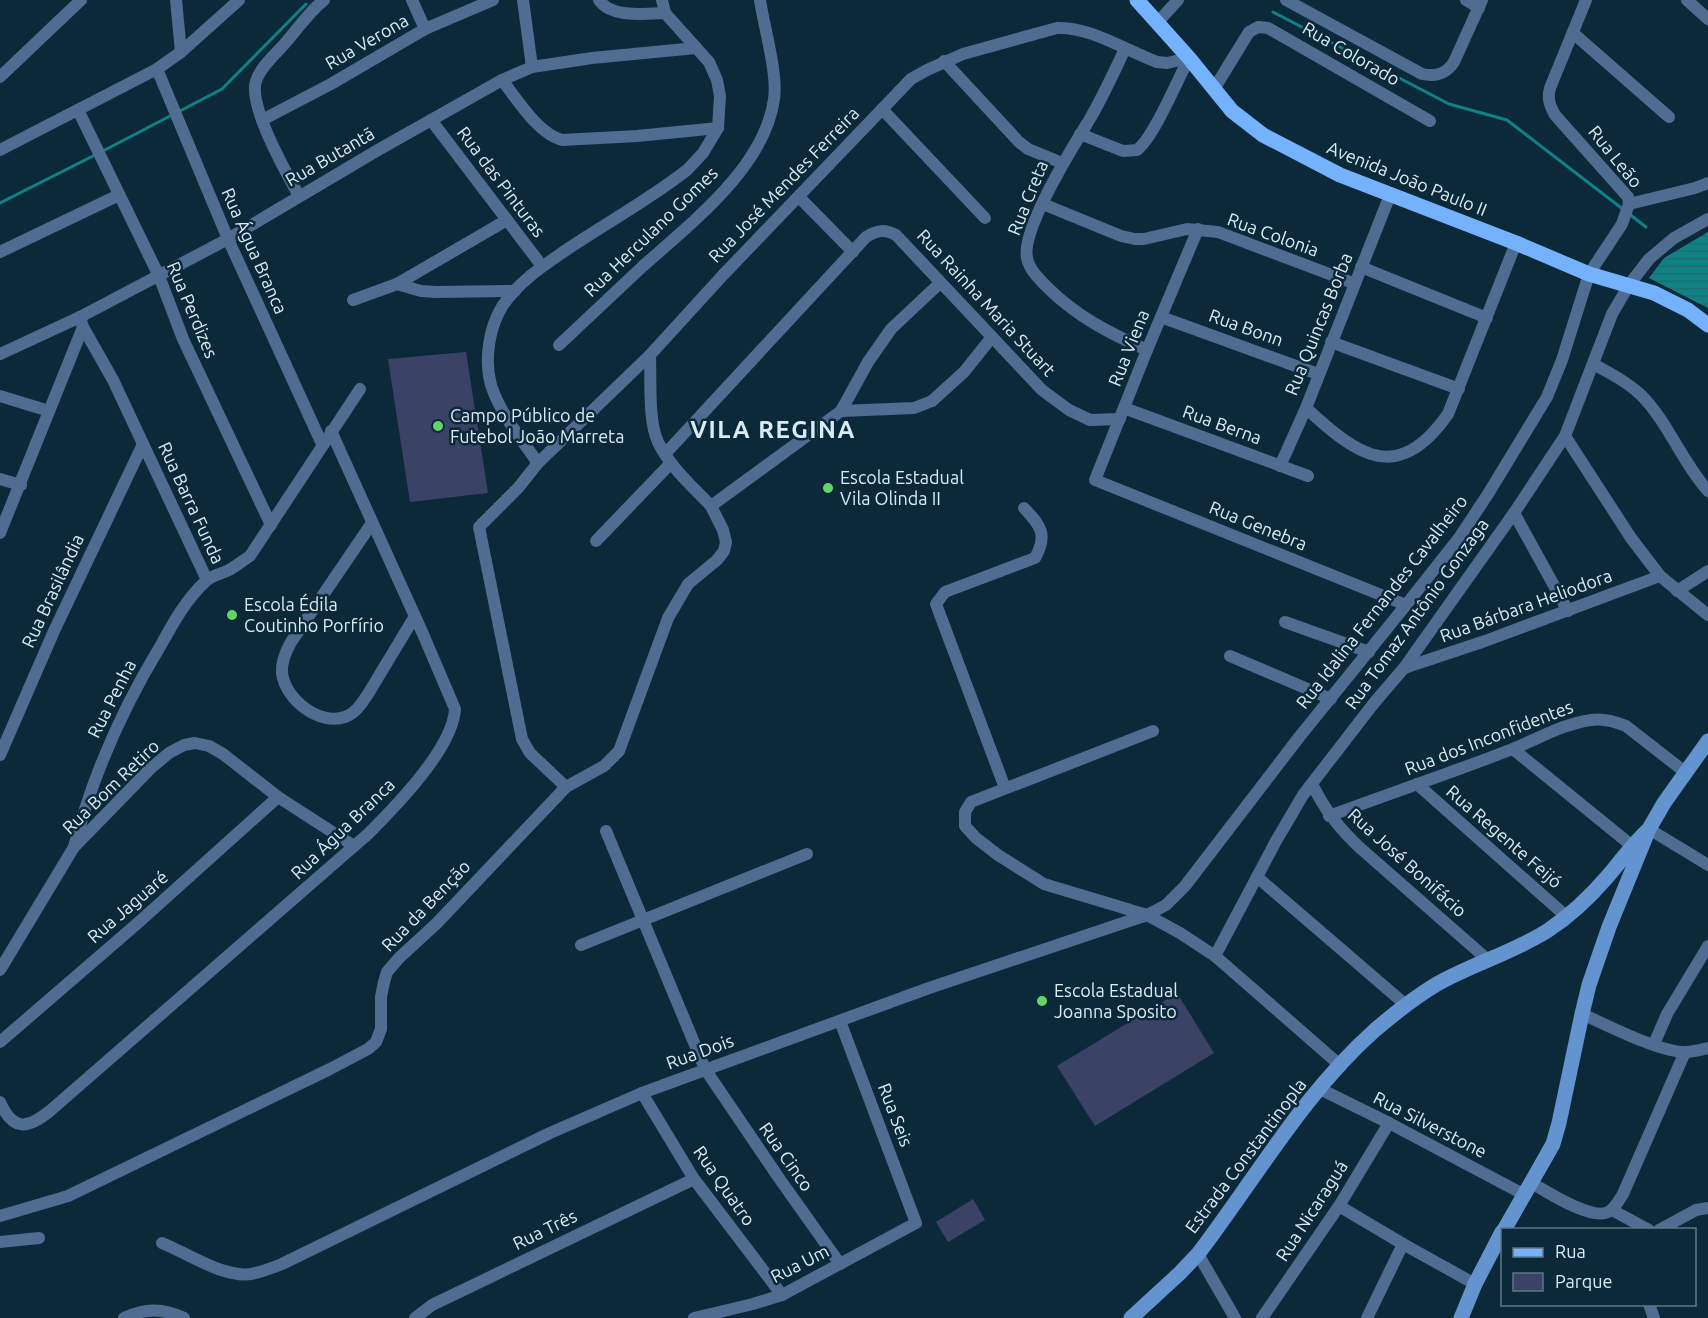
<svg xmlns="http://www.w3.org/2000/svg" width="1708" height="1318" font-family="Ubuntu,sans-serif">
<style>
.green{fill:#3a4366}
.water{fill:url(#water-rules)}
.lines{fill:none;stroke-linecap:round;stroke-linejoin:round}
.stream{stroke:#0f8286;stroke-width:3}
.street{stroke:#4f6c91;stroke-width:12}
.secondary{stroke:#6494cf;stroke-width:15}
.primary{stroke:#74b2fe;stroke-width:15}
.poi-dot{fill:#65d467;stroke:#0c2939;stroke-width:2}
.labels{text-anchor:middle;stroke-width:5;stroke-linejoin:round;paint-order:stroke}
.street-label{font-size:18px;fill:#dbebf5;stroke:#0c2939}
.poi-label{font-size:18px;fill:#dbebf5;stroke:#0c2939;text-anchor:start}
.district-label{font-size:24px;font-weight:bold;letter-spacing:1.5px;fill:#dbebf5;stroke:#0c2939}
</style>
<defs>
<pattern id="water-rules" width="6" height="5" patternUnits="userSpaceOnUse" patternTransform="scale(1.5)"><rect width="6" height="5" fill="#0f8286"/><path d="M0 2.5h6" fill="none" stroke="#236a6e"/></pattern>
</defs>
<rect width="100%" height="100%" fill="#0c2939"/>
<g class="green">
<path d="M466,352l22,141 -78,9 -22,-143z"/>
<path d="M1177,993l37,60 -119,73 -38,-60z"/>
<path d="M973,1199l12,21 -37,22 -12,-20z"/>
</g>
<path class="water" d="M1708,232v76l-59,-30 15,-20z"/>
<g class="lines">
<g class="stream">
<path d="M1273,12l176,92 58,16 117,90"/>
<path d="M178,112l44,-23 84,-85"/>
<path d="M101,152l71,-37"/>
<path d="M0,203l95,-48"/>
<path d="M1629,214l17,13"/>
</g>
<g class="street">
<path d="M176,0l5,52"/>
<path d="M412,0l13,29"/>
<path d="M523,0l9,67"/>
<path d="M599,0c12,18 46,14 66,13"/>
<path d="M1286,0l136,74c14,3 24,0 32,-12l28,-62"/>
<path d="M1466,0l13,8"/>
<path d="M1687,0l21,19"/>
<path d="M1157,23l21,-23"/>
<path d="M1573,33l96,84"/>
<path d="M1125,49c-12,25 -23,50 -37,73 -16,26 -67,108 -61,136 2,11 12,21 20,29 29,29 62,46 100,63"/>
<path d="M944,61l75,81 9,7 34,14"/>
<path d="M157,69l71,170 94,205"/>
<path d="M0,77l81,-77"/>
<path d="M502,80c15,19 36,54 60,60l75,-4 81,-8"/>
<path d="M1214,89l35,-57 9,-5 10,1 162,93"/>
<path d="M882,109l103,109"/>
<path d="M78,110l81,166 24,63 88,186"/>
<path d="M262,120l69,-36 94,-55 68,-29"/>
<path d="M431,120l111,146"/>
<path d="M1080,134l43,17 14,-1c17,-13 41,-71 52,-92"/>
<path d="M0,150l157,-81 24,-17 58,-52"/>
<path d="M299,196c-13,-24 -51,-90 -43,-115 5,-15 21,-28 31,-40 12,-14 22,-29 37,-41"/>
<path d="M799,197l54,55"/>
<path d="M1043,204l78,32 14,3h9l43,-10 31,3 135,51"/>
<path d="M1629,204l66,-16 13,-5"/>
<path d="M1198,229l-51,121 -52,130 311,125"/>
<path d="M0,252l119,-57"/>
<path d="M1361,267l126,51"/>
<path d="M397,284l24,7 15,1 79,-1"/>
<path d="M353,300l44,-16 110,-64"/>
<path d="M80,317l3,10 30,53 94,200"/>
<path d="M1161,317l157,57"/>
<path d="M1331,342l128,47"/>
<path d="M559,345c28,-26 55,-52 83,-78 49,-44 123,-100 132,-168 4,-25 -10,-72 -14,-99"/>
<path d="M0,354l80,-37 148,-78 150,-89 124,-70 30,-13 60,-9 104,-10"/>
<path d="M650,355c1,23 -2,67 8,87 12,25 34,44 53,64l130,-95 73,-3 18,-7 32,-29 28,-35"/>
<path d="M1593,364c17,9 34,18 48,31 27,27 41,67 67,96"/>
<path d="M0,396l49,15"/>
<path d="M1124,408l184,68"/>
<path d="M1306,408c51,47 91,78 142,6l68,-171"/>
<path d="M841,411l27,-49 23,-33 49,-46"/>
<path d="M1565,436l66,102 29,38 48,39"/>
<path d="M665,454l201,-217c11,-7 19,-8 30,-2l146,155 27,20 21,10 30,-1"/>
<path d="M538,463c-17,-24 -38,-50 -47,-78 -7,-25 -2,-58 12,-80 17,-25 42,-40 66,-57 39,-26 81,-49 118,-78l16,-17 15,-25 2,-32 -3,-16 -8,-18 -44,-49 -3,-13"/>
<path d="M1280,466l26,-58 84,-213"/>
<path d="M0,479l21,6"/>
<path d="M1514,513l54,98"/>
<path d="M372,523l-81,119c-5,9 -10,20 -9,31 3,26 37,53 63,44 11,-4 17,-14 23,-23l47,-78"/>
<path d="M0,533l83,-206"/>
<path d="M596,541l75,-78"/>
<path d="M1677,591l31,-20"/>
<path d="M1285,622l84,30"/>
<path d="M1230,656l101,43"/>
<path d="M1404,668l81,-27 175,-65"/>
<path d="M1153,731l-182,71 -6,10v14l11,12 22,17 46,29 103,31 33,18 35,23 126,110"/>
<path d="M1513,749l118,96"/>
<path d="M0,755l54,-124 89,-187"/>
<path d="M1312,784c13,26 26,43 47,63l129,113"/>
<path d="M1417,784l150,133"/>
<path d="M566,787l-36,-34 -8,-14 -43,-212 39,-39 20,-25 112,-108 73,-80 188,-196 16,-9 36,-16 94,-26c32,-2 70,23 100,34l10,1 22,-5"/>
<path d="M1005,788l-69,-184 9,-12 90,-34c13,-23 6,-32 -11,-50"/>
<path d="M1329,816c60,-22 121,-43 181,-66 26,-10 52,-26 81,-30 12,-2 23,1 35,6l59,46"/>
<path d="M1649,829l59,36"/>
<path d="M606,831l99,238 76,112 59,83"/>
<path d="M74,847c19,-73 48,-138 87,-202 12,-22 26,-47 45,-64 5,-5 14,-7 21,-10 8,-4 15,-10 23,-15l110,-167"/>
<path d="M1257,877l149,128"/>
<path d="M581,945l226,-91"/>
<path d="M1215,956l61,-115 27,-46 71,-92 30,-35 110,-155 51,-77 47,-122 17,-29 20,-26 25,-21 34,-19"/>
<path d="M0,970l74,-123 77,-79 18,-15 15,-8 11,-2 14,3 14,8 55,43 76,49"/>
<path d="M1582,1014c25,11 77,38 103,38 7,0 15,-2 23,-4"/>
<path d="M0,1042l139,-120 139,-125"/>
<path d="M1654,1044l13,-30 41,-68"/>
<path d="M1320,1089l69,34 134,71"/>
<path d="M642,1093l52,86 88,116"/>
<path d="M0,1102c13,30 28,27 51,8l317,-276c28,-28 85,-86 87,-125l-32,-75 -92,-203"/>
<path d="M1530,1182c16,9 61,39 78,30 7,-3 11,-12 15,-18l62,-142"/>
<path d="M1339,1206l64,38 72,40"/>
<path d="M1612,1210l37,20"/>
<path d="M0,1216l68,-20 262,-127 38,-20 8,-7 5,-13v-32l3,-15 3,-10 12,-14 38,-35 129,-136 38,-21 15,-15 49,-133 20,-34 29,-24 7,-9 2,-9 -3,-12 -12,-24"/>
<path d="M1659,1230l37,-20 12,-2"/>
<path d="M0,1242l39,-4"/>
<path d="M162,1243c25,10 61,35 89,31 10,-2 21,-6 31,-10l268,-131 92,-40 287,-105 218,-73 19,-10 19,-19 115,-150 106,-131 53,-67 29,-44 59,-97 15,-37 27,-86 33,-50 7,-20 -1,-7 -73,-82c-5,-9 -8,-16 -5,-27l36,-88"/>
<path d="M1198,1254l37,64"/>
<path d="M1649,1304l5,14"/>
<path d="M124,1318c21,-10 39,-10 60,0"/>
<path d="M415,1318l17,-13 262,-126"/>
<path d="M694,1318l59,-14 29,-9 134,-72 -76,-202"/>
<path d="M1262,1318l77,-112 50,-83"/>
<path d="M1367,1318l36,-74"/>
</g>
<g class="secondary">
<path d="M1504,1230l40,-70 9,-16 6,-21 23,-109 7,-29 20,-58 40,-98 15,-26 44,-62"/>
<path d="M1131,1318l49,-45 18,-19c58,-76 105,-160 177,-224 20,-17 40,-33 62,-46 35,-20 75,-31 110,-53 23,-15 43,-34 61,-55 14,-16 24,-32 41,-47"/>
<path d="M1461,1318l14,-34 27,-52"/>
</g>
<path class="primary" d="M1137,0l52,58 43,53 31,24 77,40 176,68 73,31 65,19 34,17 20,15"/>
</g>
<g class="poi-dot">
<circle cx="438" cy="426" r="6"/>
<circle cx="828" cy="488" r="6"/>
<circle cx="232" cy="615" r="6"/>
<circle cx="1042" cy="1001" r="6"/>
</g>
<g class="labels">
<g class="street-label">
<text transform="translate(367 42) rotate(-30)" y="6">Rua Verona</text>
<text transform="translate(1351 54) rotate(30)" y="6">Rua Colorado</text>
<text transform="translate(330 157) rotate(-30)" y="6">Rua Butantã</text>
<text transform="translate(1615 157) rotate(51)" y="6">Rua Leão</text>
<text transform="translate(1407 179) rotate(22)" y="6">Avenida João Paulo II</text>
<text transform="translate(501 182) rotate(53)" y="6">Rua das Pinturas</text>
<text transform="translate(784 185) rotate(-46)" y="6">Rua José Mendes Ferreira</text>
<text transform="translate(1028 198) rotate(-68)" y="6">Rua Creta</text>
<text transform="translate(651 232) rotate(-44)" y="6">Rua Herculano Gomes</text>
<text transform="translate(1273 235) rotate(20)" y="6">Rua Colonia</text>
<text transform="translate(254 251) rotate(66)" y="6">Rua Água Branca</text>
<text transform="translate(986 303) rotate(47)" y="6">Rua Rainha Maria Stuart</text>
<text transform="translate(192 310) rotate(67)" y="6">Rua Perdizes</text>
<text transform="translate(1319 324) rotate(-68)" y="6">Rua Quincas Borba</text>
<text transform="translate(1246 328) rotate(20)" y="6">Rua Bonn</text>
<text transform="translate(1129 348) rotate(-68)" y="6">Rua Viena</text>
<text transform="translate(1222 425) rotate(20)" y="6">Rua Berna</text>
<text transform="translate(191 503) rotate(65)" y="6">Rua Barra Funda</text>
<text transform="translate(1258 526) rotate(22)" y="6">Rua Genebra</text>
<text transform="translate(53 591) rotate(-65)" y="6">Rua Brasilândia</text>
<text transform="translate(1382 602) rotate(-52)" y="6">Rua Idalina Fernandes Cavalheiro</text>
<text transform="translate(1526 606) rotate(-20)" y="6">Rua Bárbara Heliodora</text>
<text transform="translate(1417 614) rotate(-54)" y="6">Rua Tomaz Antônio Gonzaga</text>
<text transform="translate(112 699) rotate(-63)" y="6">Rua Penha</text>
<text transform="translate(1489 738) rotate(-21)" y="6">Rua dos Inconfidentes</text>
<text transform="translate(111 787) rotate(-44)" y="6">Rua Bom Retiro</text>
<text transform="translate(343 829) rotate(-44)" y="6">Rua Água Branca</text>
<text transform="translate(1504 837) rotate(41)" y="6">Rua Regente Feijó</text>
<text transform="translate(1407 863) rotate(42)" y="6">Rua José Bonifácio</text>
<text transform="translate(426 906) rotate(-46)" y="6">Rua da Benção</text>
<text transform="translate(128 907) rotate(-41)" y="6">Rua Jaguaré</text>
<text transform="translate(700 1052) rotate(-20)" y="6">Rua Dois</text>
<text transform="translate(895 1115) rotate(69)" y="6">Rua Seis</text>
<text transform="translate(1430 1125) rotate(27)" y="6">Rua Silverstone</text>
<text transform="translate(1246 1156) rotate(-53)" y="6">Estrada Constantinopla</text>
<text transform="translate(786 1157) rotate(55)" y="6">Rua Cinco</text>
<text transform="translate(724 1186) rotate(55)" y="6">Rua Quatro</text>
<text transform="translate(1312 1211) rotate(-57)" y="6">Rua Nicaraguá</text>
<text transform="translate(545 1230) rotate(-26)" y="6">Rua Três</text>
<text transform="translate(800 1264) rotate(-27)" y="6">Rua Um</text>
</g>
<g class="poi-label">
<text x="450" y="422">Campo Público de<tspan x="450" dy="21">Futebol João Marreta</tspan></text>
<text x="840" y="484">Escola Estadual<tspan x="840" dy="21">Vila Olinda II</tspan></text>
<text x="244" y="611">Escola Édila<tspan x="244" dy="21">Coutinho Porfírio</tspan></text>
<text x="1054" y="997">Escola Estadual<tspan x="1054" dy="21">Joanna Sposito</tspan></text>
</g>
<g class="district-label">
<text x="773" y="438">VILA REGINA</text>
</g>
</g>
<rect x="1501" y="1228" width="195" height="78" fill="#0c2939" stroke="#5f7784" stroke-width="1.5"/>
<rect x="1513" y="1248" width="30" height="9" fill="#74b2fe" stroke="#5f7784" stroke-width="1.5"/>
<text x="1555" y="1258" font-size="18" fill="#dbebf5">Rua</text>
<rect x="1513" y="1273" width="30" height="18" fill="#3a4366" stroke="#5f7784" stroke-width="1.5"/>
<text x="1555" y="1288" font-size="18" fill="#dbebf5">Parque</text>
</svg>
